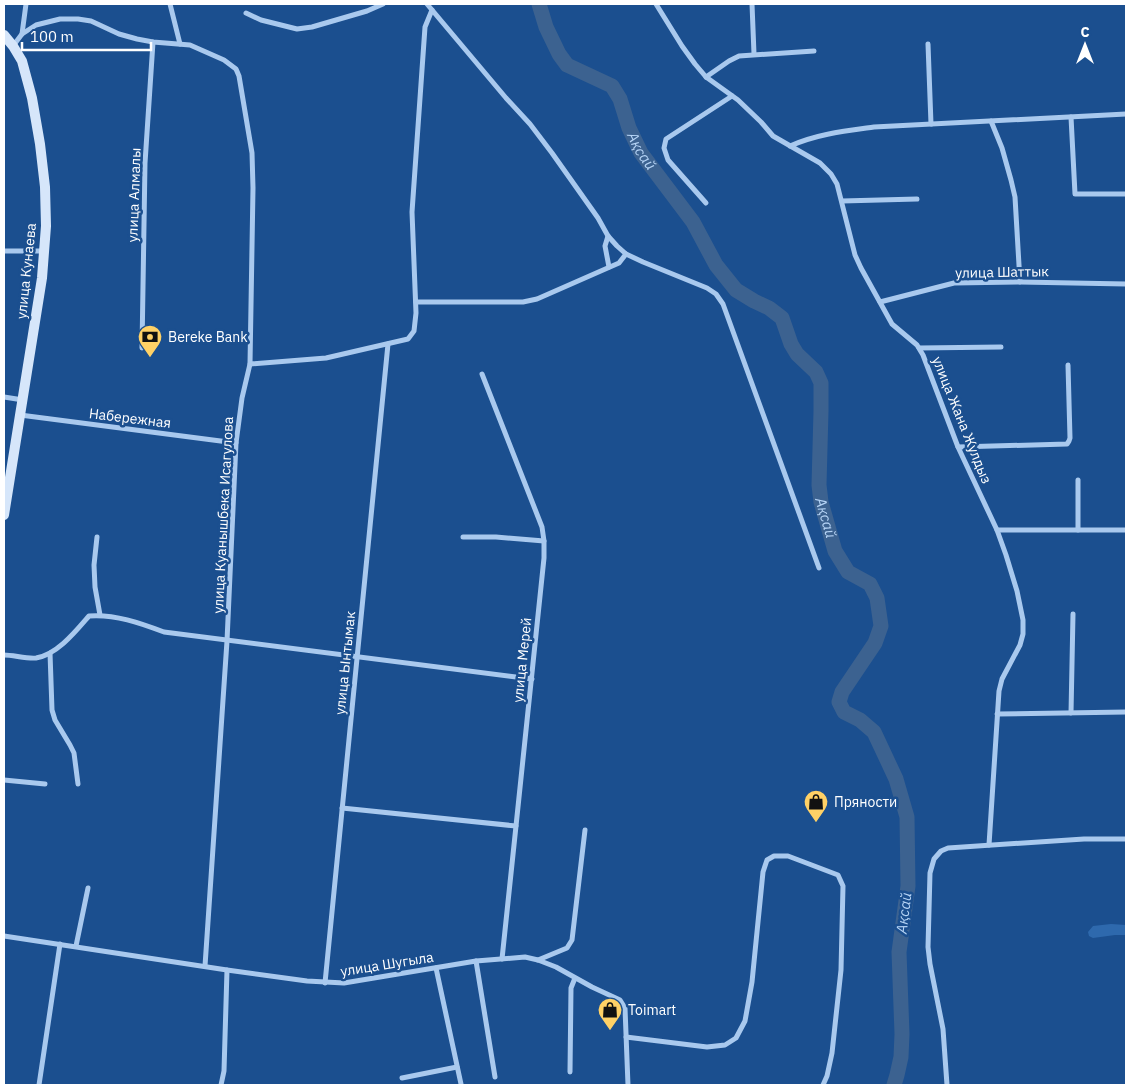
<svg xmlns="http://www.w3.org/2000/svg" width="1130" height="1089" font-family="'IBM Plex Sans',sans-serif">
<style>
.green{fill:#2e69ad}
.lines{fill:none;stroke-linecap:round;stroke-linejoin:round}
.river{stroke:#3c6290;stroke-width:15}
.minor{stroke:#a9c9ee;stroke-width:5}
.secondary{stroke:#d6e6fa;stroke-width:10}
.labels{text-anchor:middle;stroke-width:5;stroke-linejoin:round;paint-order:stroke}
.street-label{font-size:14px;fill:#fff;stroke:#1b4f8f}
.poi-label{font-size:14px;fill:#fff;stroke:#1b4f8f;text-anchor:start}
.water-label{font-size:15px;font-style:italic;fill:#b5d3f5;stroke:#1b4f8f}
</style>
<rect width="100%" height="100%" fill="#1b4f8f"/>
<path class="green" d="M1111,924l15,1v10h-11l-22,3 -4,-2 -1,-4 5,-6z"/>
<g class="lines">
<path class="river" id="s1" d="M539,4l7,23 13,27 8,11 45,21 8,13 9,29 12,25 52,69 23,43 20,25 18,11 15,7 13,10 9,26 6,10 19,18 5,11v28l-2,74 2,17 14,49 13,21 22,12 7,14 4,28 -6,17 -33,49 -3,10 5,10 16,8 14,12 22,47 11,38 1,69 -9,66 3,82 -1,23 -4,18 -3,10"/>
<g class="minor">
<path d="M170,4l10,40"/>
<path d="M427,4l79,94 24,26 22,29 46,65 10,18 9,10 9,8 17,8 64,26 9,6 7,10 96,264"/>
<path d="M656,4l26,42 13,18 11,13 32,23 23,22 12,14 47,27 11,11 6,10 18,71 6,13 31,56 25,21 6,10 35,92 39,83 9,25 11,36 6,29v14l-3,11 -18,34 -3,12 -10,154"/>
<path d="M752,4l2,50"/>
<path d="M246,13l15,7 36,9 15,-2 55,-16 16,-7"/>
<path d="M22,34l4,-30"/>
<path d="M928,44l3,80"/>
<path d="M13,46l9,-12 14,-9 24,-6h18l13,2 28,13 18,5 16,3 37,3 34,15 12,9 3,7 13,77 1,35 -3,176 -8,34 -6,45 -9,198 -22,325"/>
<path d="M706,77l23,-16 10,-5 75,-5"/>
<path d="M1071,117l4,77h51"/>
<path d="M991,121l11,27 9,32 4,17 5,85"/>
<path d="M790,146c27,-12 55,-15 84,-19l252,-13"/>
<path d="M842,201l75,-2"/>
<path d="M706,203l-38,-43 -4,-12 2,-9 66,-43"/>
<path d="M608,236l-3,10 4,21"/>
<path d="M4,251h40"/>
<path d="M416,302h107l14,-3 82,-36 7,-9"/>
<path d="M880,302l74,-19 66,-1 106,2"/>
<path d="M142,348l3,-185 8,-121"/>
<path d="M919,348l82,-1"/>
<path d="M250,364l76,-6 82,-19 6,-8 2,-18 -4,-101 13,-185 7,-17"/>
<path d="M482,374l60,153 2,14v17l-28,268 -14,133"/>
<path d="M4,397l19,3"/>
<path d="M20,415l216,28"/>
<path d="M958,447l109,-3 2,-3 1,-3 -2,-73"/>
<path d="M997,530h129"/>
<path d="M1078,530v-50"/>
<path d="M97,537l-3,28 1,22 5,28"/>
<path d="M463,537h33l48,4"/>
<path d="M50,653l2,57 3,10 15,25 4,8 4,31"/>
<path d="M4,655c9,0 23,4 32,3 21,-3 40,-27 53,-42 26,-2 51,7 75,16l368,47"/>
<path d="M1071,713l2,-99"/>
<path d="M997,714l129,-2"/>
<path d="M4,780l41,4"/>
<path d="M342,808l174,18"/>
<path d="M4,936l223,34 80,11 37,2 132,-22 49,-4 13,3 18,7 36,20 28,13 5,8 3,77"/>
<path d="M76,946l12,-58"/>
<path d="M538,960l29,-12 5,-8 13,-110"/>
<path d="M476,961l19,116"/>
<path d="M436,968l25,116"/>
<path d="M325,983l63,-639"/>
<path d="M626,1037l81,10 18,-2 11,-7 9,-17 7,-39 11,-110 4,-12 7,-4h14l50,19 5,11 -2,84 -9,83 -5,23 -4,9"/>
<path d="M570,1072l1,-84 4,-10"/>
<path d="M402,1078l55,-11"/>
<path d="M39,1085l21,-141"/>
<path d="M221,1085l3,-14 3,-101"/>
<path d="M947,1085l-4,-56 -13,-65 -2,-17 2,-74 4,-14 7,-8 7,-3 136,-9h42"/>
</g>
<path class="secondary" d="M4,35l9,11 9,15 10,37 8,46 5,43 1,39 -4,52 -38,237"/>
</g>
<defs>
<symbol id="bank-pin" viewBox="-11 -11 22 30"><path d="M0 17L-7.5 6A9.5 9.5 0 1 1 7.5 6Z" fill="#ffd166" stroke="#1b4f8f"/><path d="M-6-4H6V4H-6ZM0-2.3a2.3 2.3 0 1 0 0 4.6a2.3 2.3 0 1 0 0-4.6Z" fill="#111"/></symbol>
<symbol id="shop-pin" viewBox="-11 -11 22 30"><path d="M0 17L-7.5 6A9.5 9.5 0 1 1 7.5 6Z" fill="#ffd166" stroke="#1b4f8f"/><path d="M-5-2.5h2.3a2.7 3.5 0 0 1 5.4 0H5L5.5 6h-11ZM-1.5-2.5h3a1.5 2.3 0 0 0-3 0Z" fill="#111"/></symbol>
</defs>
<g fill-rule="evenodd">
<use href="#bank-pin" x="136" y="323" width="28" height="38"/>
<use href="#shop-pin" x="802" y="788" width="28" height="38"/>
<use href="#shop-pin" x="596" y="996" width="28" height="38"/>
</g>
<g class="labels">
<g class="street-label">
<text transform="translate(134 195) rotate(-88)" y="5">улица Алмалы</text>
<text transform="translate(26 271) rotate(-84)" y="5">улица Кунаева</text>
<text transform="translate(1002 272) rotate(-1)" y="5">улица Шаттык</text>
<text transform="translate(130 418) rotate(7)" y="5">Набережная</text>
<text transform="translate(962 420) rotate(68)" y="5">улица Жана Жулдыз</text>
<text transform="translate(223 515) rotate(-87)" y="5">улица Куанышбека Исагулова</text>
<text transform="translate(522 660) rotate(-84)" y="5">улица Мерей</text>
<text transform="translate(345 663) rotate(-84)" y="5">улица Ынтымак</text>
<text transform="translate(387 964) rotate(-9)" y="5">улица Шугыла</text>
</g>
<g class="poi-label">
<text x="168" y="342">Bereke Bank</text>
<text x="834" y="807">Пряности</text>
<text x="628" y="1015">Toimart</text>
</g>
<g class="water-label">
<text dy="5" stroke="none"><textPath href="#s1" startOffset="189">Ақсай</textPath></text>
<text dy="5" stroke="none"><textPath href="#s1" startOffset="625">Ақсай</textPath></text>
<text transform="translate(904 913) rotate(-83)" y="5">Ақсай</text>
</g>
</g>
<rect width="1130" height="1089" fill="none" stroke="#ffffff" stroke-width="10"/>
<g transform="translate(1085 45)" stroke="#1b4f8f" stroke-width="4" paint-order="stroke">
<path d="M0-4L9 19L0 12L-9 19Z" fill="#ffffff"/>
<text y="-8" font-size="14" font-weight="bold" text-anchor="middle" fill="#ffffff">С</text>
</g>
<path d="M22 42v8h129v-8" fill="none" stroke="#ffffff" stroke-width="2.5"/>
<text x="30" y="42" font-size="15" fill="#ffffff" stroke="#1b4f8f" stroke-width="4" paint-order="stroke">100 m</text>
</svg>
